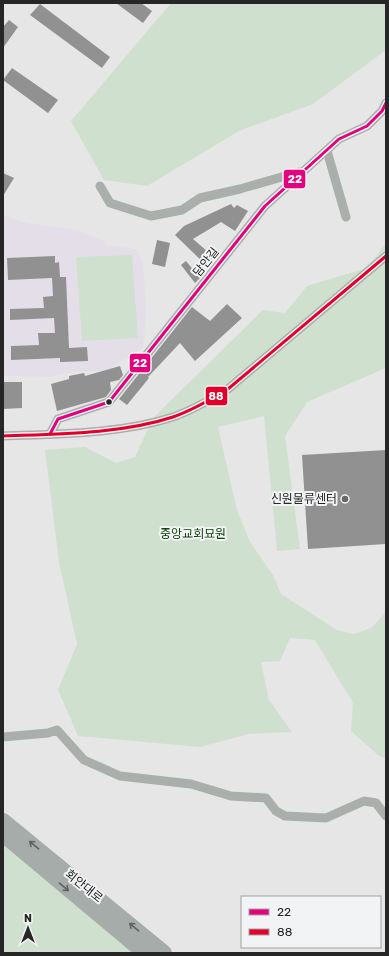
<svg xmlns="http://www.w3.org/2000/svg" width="389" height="956" font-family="Rubik,'Noto Sans KR',sans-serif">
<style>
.education{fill:#e4dee9}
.green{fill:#d0e0ce}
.building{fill:#919192}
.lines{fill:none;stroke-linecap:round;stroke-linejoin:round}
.street{stroke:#aaafab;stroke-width:9}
.highway{stroke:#a6acaa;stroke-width:16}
.bus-1-casing{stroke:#f2f3f4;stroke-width:6}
.bus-2-casing{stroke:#f2f3f4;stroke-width:6}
.bus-1{stroke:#e5007d;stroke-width:3}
.bus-2{stroke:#e4002b;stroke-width:3}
.oneway{stroke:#606261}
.bus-dot{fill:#262626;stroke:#f2f3f4;stroke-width:1.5}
.poi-dot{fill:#696969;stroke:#f2f3f4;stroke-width:1.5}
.labels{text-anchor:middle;stroke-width:4;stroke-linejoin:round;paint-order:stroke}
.street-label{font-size:12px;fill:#262626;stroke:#f2f3f4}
.poi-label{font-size:12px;fill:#262626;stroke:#f2f3f4;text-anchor:end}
.park-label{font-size:12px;fill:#0d450b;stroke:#f2f3f4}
.line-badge{stroke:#f2f3f4;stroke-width:1.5}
.badge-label{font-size:11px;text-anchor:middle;font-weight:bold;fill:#fff}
</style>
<rect width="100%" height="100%" fill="#e6e6e6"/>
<path class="education" d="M3,215l23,8 52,7 26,11 3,4 29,4 7,14 3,51 -3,34 -34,21 -10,2h-20l-31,6 -42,-1 -3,-4z"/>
<g class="green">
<path d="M171,3h214l1,47 -73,54 -74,27 -92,55 -43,-6 -33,-59z"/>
<path d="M386,243v125l-79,34 -22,34 15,113 -23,2 -13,-135 -46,11 19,83 13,32 23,33 8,19 56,36 17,4 17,-6 15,-16v146l-7,-2 -28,-25 2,-28 -38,-63 -25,-2 -10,23 -19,1 8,38 23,32 -43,2 -49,13 -122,-11 -20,-46 19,-46 -18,-82 -14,-112 40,-3 31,16 19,-6 18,-39 110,-108 22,3 22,-27 60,-18z"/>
<path d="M132,255l6,83 -56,3 -6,-84z"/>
<path d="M3,841l130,112h-130z"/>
</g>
<g class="building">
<path d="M116,3h25l11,8 -9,12z"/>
<path d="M40,4l70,53 -8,11 -72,-53z"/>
<path d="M9,20l9,7 -15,21v-21z"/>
<path d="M12,68l46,32 -10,13 -45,-33z"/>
<path d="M3,173l11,5 -11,18z"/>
<path d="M231,204l3,4 3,-3 11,6 -13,20 -14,-9 -28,17 22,19 -7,9 -33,-32 9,-9z"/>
<path d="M157,240l13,3 -5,24 -13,-3z"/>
<path d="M55,256v7l4,-1 1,15h6l3,71 18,-1 1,14 -28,1v-4l-49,2v-14l28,-1 -1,-12h17l-1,-15 -44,2v-11l34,-1 -1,-11 10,-1 -1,-18 -44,2 -1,-22z"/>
<path d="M186,261l14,17 -5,5 -14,-18z"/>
<path d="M227,304l15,14 -47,43 -15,-18 -32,34 1,1 -22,27 -8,-6 73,-92 18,14z"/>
<path d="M120,366l3,9 -4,5 -9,2 1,8 -5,7 -49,14 -6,-27 18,-5v-3l15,-3 1,3z"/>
<path d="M3,382h19v26l-19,1z"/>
<path d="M386,450v94l-78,5 -6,-94z"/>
</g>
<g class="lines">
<g class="street">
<path d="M327,151l19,66"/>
<path d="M100,186l10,17 41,13 31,-6 18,-12 40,-9 59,-17"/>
<path d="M50,434l8,-15 51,-17 156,-196 74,-67 28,-13 15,-15 4,-8"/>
<path d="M3,436c55,-2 118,-2 170,-19 20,-7 37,-17 55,-28l158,-133"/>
<path d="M3,737l45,-4 9,-3 27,30 36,16 71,8 40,12 35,2 10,13 9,5 41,2 38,-17 12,2 10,13"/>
</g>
<g class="highway">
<path d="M3,821l161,132"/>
<path d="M3,834l142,119"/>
</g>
<defs>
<path id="bus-1" d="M50,434l8,-15 51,-17 156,-196 74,-67 28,-13 15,-15 4,-8"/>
<path id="bus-2" d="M3,436c55,-2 118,-2 170,-19 20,-7 37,-17 55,-28l158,-133"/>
</defs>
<use href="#bus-1" class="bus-1-casing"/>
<use href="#bus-2" class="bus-2-casing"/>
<use href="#bus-1" class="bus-1"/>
<use href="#bus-2" class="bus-2"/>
</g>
<defs><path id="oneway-shaft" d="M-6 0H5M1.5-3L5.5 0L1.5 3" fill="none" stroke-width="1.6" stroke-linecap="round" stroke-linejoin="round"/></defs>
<g class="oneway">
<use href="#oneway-shaft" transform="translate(34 845) rotate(-141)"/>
<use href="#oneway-shaft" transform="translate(64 887) rotate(40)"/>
<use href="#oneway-shaft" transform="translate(134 927) rotate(-140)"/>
</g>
<circle class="bus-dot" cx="109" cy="402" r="3.5"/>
<circle class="poi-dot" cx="345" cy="499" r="4"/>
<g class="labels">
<g class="street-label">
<text transform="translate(206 262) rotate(-51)" y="4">담안길</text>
<text transform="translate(84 886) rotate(39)" y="4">회안대로</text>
</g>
<g class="poi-label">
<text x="337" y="503">신원물류센터</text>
</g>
<g class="park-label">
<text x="193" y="538">중앙교회묘원</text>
</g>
</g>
<g class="line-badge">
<rect x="283" y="169" width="23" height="20" rx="4" fill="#e5007d"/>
<rect x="129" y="353" width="22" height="20" rx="4" fill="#e5007d"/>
<rect x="205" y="386" width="23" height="20" rx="4" fill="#e4002b"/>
</g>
<g class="badge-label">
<text x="295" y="183">22</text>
<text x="140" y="367">22</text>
<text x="216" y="400">88</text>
</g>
<rect width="389" height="956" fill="none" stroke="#262626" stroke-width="8"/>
<rect x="241" y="896" width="140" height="52" fill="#f2f3f4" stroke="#a0a1a2"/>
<rect x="249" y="909" width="20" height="6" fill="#e5007d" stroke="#a0a1a2"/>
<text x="277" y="916" font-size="12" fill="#262626">22</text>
<rect x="249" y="929" width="20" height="6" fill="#e4002b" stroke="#a0a1a2"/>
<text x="277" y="936" font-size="12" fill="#262626">88</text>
<g transform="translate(28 928)" stroke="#f2f3f4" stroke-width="3" paint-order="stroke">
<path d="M0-3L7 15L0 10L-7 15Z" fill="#262626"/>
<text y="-6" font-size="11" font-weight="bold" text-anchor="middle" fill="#262626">N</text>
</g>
</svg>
